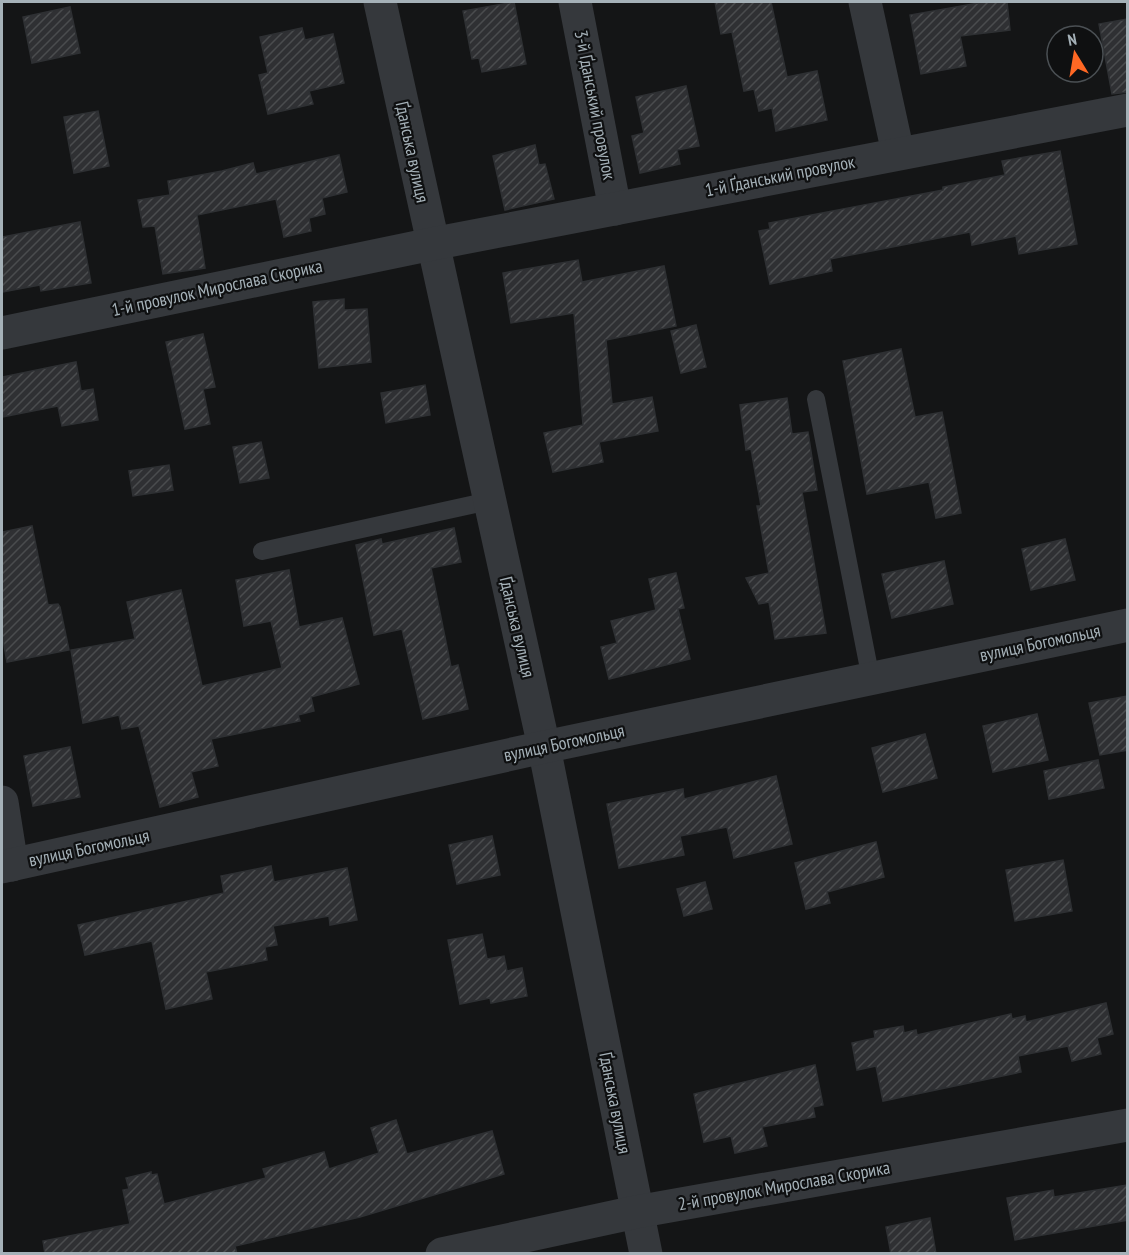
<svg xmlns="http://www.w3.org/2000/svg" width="1129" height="1255" font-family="'PT Sans Narrow',sans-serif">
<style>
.building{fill:url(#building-hatch);stroke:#2e3033;stroke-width:1.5}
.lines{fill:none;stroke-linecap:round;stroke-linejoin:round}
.service{stroke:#35383c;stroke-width:18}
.minor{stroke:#35383c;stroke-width:33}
.labels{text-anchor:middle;stroke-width:4.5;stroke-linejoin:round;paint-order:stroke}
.street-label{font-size:18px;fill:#a5b1b8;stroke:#0f1011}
</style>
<defs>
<pattern id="building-hatch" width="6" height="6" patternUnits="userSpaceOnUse" patternTransform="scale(1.5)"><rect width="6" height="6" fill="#2f3033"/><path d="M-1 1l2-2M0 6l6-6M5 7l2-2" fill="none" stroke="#4a4c4e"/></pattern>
</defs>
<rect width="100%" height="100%" fill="#141516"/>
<g class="building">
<path d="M514,2l12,62 -44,8 -3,-14 -7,1 -9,-48z"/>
<path d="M715,2h56l16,75 30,-6 10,49 -51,11 -4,-23 -13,3 -5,-22 -10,2 -12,-59 -11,2z"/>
<path d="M984,2h23l3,28 -50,6 6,30 -45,8 -11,-59z"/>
<path d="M70,7l10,46 -48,10 -9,-46z"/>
<path d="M1128,19v73l-16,2 -13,-70z"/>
<path d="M302,28l3,12 28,-6 11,49 -35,8 4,13 -45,10 -9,-39 9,-2 -8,-36z"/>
<path d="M686,86l13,60 -22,4 3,14 -40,9 -8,-37 12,-3 -8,-36z"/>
<path d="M98,111l11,55 -35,7 -10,-56z"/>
<path d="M535,145l4,20 6,-1 9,35 -49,11 -12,-54z"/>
<path d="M1060,151l17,93 -58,10 -3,-18 -44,9 -2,-13 -140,27 2,12 -62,13 -11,-53 11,-2 -1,-6 174,-33v-3l62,-12 -3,-14z"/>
<path d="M339,155l8,37 -25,6 3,16 -16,4 2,13 -27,6 -8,-38 -79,16 8,53 -42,6 -8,-48 -12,1 -5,-27 32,-5 -2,-14 54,-10 31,-8 3,11z"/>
<path d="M80,222l11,61 -50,8 -1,-6 -38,7v-55z"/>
<path d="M578,260l4,22 82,-16 12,60 -70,14 6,64 40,-7 6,34 -59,11 4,20 -50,10 -9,-39 39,-8 -9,-112 -63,10 -8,-50z"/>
<path d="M344,299v11l23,-1 4,53 -52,6 -6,-66z"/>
<path d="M696,325l10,42 -25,6 -10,-42z"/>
<path d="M203,334l12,53 -12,2 7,35 -25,5 -19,-87z"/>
<path d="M901,349l14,68 27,-5 19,101 -25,5 -7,-36 -62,12 -24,-133z"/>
<path d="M76,362l5,29 12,-2 5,31 -36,6 -4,-20 -56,11v-40z"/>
<path d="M425,385l5,30 -44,8 -5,-30z"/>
<path d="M787,398l5,36 16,-2 9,58 -15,2 24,141 -51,6 -6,-37 -10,2 -13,-26 23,-5 -12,-67h4l-10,-57 -5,1 -6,-45z"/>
<path d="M261,442l8,36 -29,5 -7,-36z"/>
<path d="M169,465l4,25 -40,6 -4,-25z"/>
<path d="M32,526l16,79 10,-1 2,3 9,43 -62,12 -5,-27v-103z"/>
<path d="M454,528l7,34 -30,6 20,99 7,-2 10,44 -45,10 -21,-90 -28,6 -18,-90 25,-6 1,5z"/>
<path d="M1065,539l10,41 -44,10 -9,-41z"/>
<path d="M944,561l9,43 -61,14 -10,-44z"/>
<path d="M289,570l10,57 43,-9 17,66 -48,13 3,14 -16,4 2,6 -89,18 7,27 -27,6 7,25 -38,10 -21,-81 -17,3 -3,-14 -36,8 -12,-73 64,-11 -8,-37 54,-12 21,96 80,-18 -11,-47 -27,5 -8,-46z"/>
<path d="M676,573l8,35 -6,1 12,50 -81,20 -8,-32 16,-4 -6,-22 45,-11 -7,-31z"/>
<path d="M1128,696v54l-28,5 -11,-52z"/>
<path d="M1037,714l11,46 -55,12 -10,-46z"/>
<path d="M925,734l12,44 -54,14 -11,-44z"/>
<path d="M70,747l10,50 -47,9 -9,-50z"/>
<path d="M1098,760l6,28 -55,11 -5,-28z"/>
<path d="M776,776l16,68 -58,14 -7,-31 -47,9 4,19 -65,13 -12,-64 76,-15 1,10z"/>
<path d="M492,836l8,39 -43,9 -8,-39z"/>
<path d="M876,842l8,35 -57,15 3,11 -24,6 -11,-46z"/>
<path d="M1063,860l9,51 -57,10 -9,-51z"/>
<path d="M271,866l3,16 73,-14 10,52 -27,5 -1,-9 -56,10 4,19 -12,2 2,13 -61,12 6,27 -46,10 -14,-68 -67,14 -7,-30 146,-32 -3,-17z"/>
<path d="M705,882l7,27 -28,7 -7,-27z"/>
<path d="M482,934l5,25 17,-3 3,15 15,-3 5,28 -36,7 -1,-5 -30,6 -12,-64z"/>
<path d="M1106,1003l7,31 -16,4 4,16 -29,7 -4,-15 -50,10 3,16 -138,29 -7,-35 -19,4 -5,-27 23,-5 -1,-7 29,-5 1,7 12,-3 1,5 94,-21 1,5 13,-3 1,6z"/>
<path d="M815,1065l8,40 -10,2 2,10 -53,10 5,19 -32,7 -4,-17 -27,6 -10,-48z"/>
<path d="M396,1120l11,34 85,-23 12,43 -144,43 -125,29 2,8h-192l-2,-13 87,-17 -7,-34 6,-1 -3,-11 25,-6v3l6,-1 7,30 102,-26 -3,-9 61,-17 5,17 50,-16 -8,-25z"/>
<path d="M1128,1185v35l-113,20 -8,-42 46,-8 1,7z"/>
<path d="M930,1218l6,36h-45l-5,-27z"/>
</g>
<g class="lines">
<g class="service">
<path d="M816,399l55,280"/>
<path d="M262,551l227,-50"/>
</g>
<g class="minor">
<path d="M380,2l164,745 102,507"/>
<path d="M575,2l40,207"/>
<path d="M865,2l33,151"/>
<path d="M2,333l430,-89 696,-134"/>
<path d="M2,802l10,63"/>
<path d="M2,867l542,-120 584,-122"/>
<path d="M442,1254l194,-42 492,-87"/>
</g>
</g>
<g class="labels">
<g class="street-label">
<text transform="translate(595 105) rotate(79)" y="6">3-й Ґданський провулок</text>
<text transform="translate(412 152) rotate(78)" y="6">Ґданська вулиця</text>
<text transform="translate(780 176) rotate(-11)" y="6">1-й Ґданський провулок</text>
<text transform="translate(217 288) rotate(-12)" y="6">1-й провулок Мирослава Скорика</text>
<text transform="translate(517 627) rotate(77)" y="6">Ґданська вулиця</text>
<text transform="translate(1040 643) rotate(-12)" y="6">вулиця Богомольця</text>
<text transform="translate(564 743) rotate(-12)" y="6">вулиця Богомольця</text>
<text transform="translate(89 848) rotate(-12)" y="6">вулиця Богомольця</text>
<text transform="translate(615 1103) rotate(79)" y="6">Ґданська вулиця</text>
<text transform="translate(784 1186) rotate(-10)" y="6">2-й провулок Мирослава Скорика</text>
</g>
</g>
<rect width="1129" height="1255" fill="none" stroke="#a5b1b8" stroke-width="6"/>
<g transform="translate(1075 54) rotate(349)"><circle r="28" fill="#0f1011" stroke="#4b5054" stroke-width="1.5"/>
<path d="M0-4.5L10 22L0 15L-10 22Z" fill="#ff6824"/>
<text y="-9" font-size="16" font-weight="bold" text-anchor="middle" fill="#a5b1b8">N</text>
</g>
</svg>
